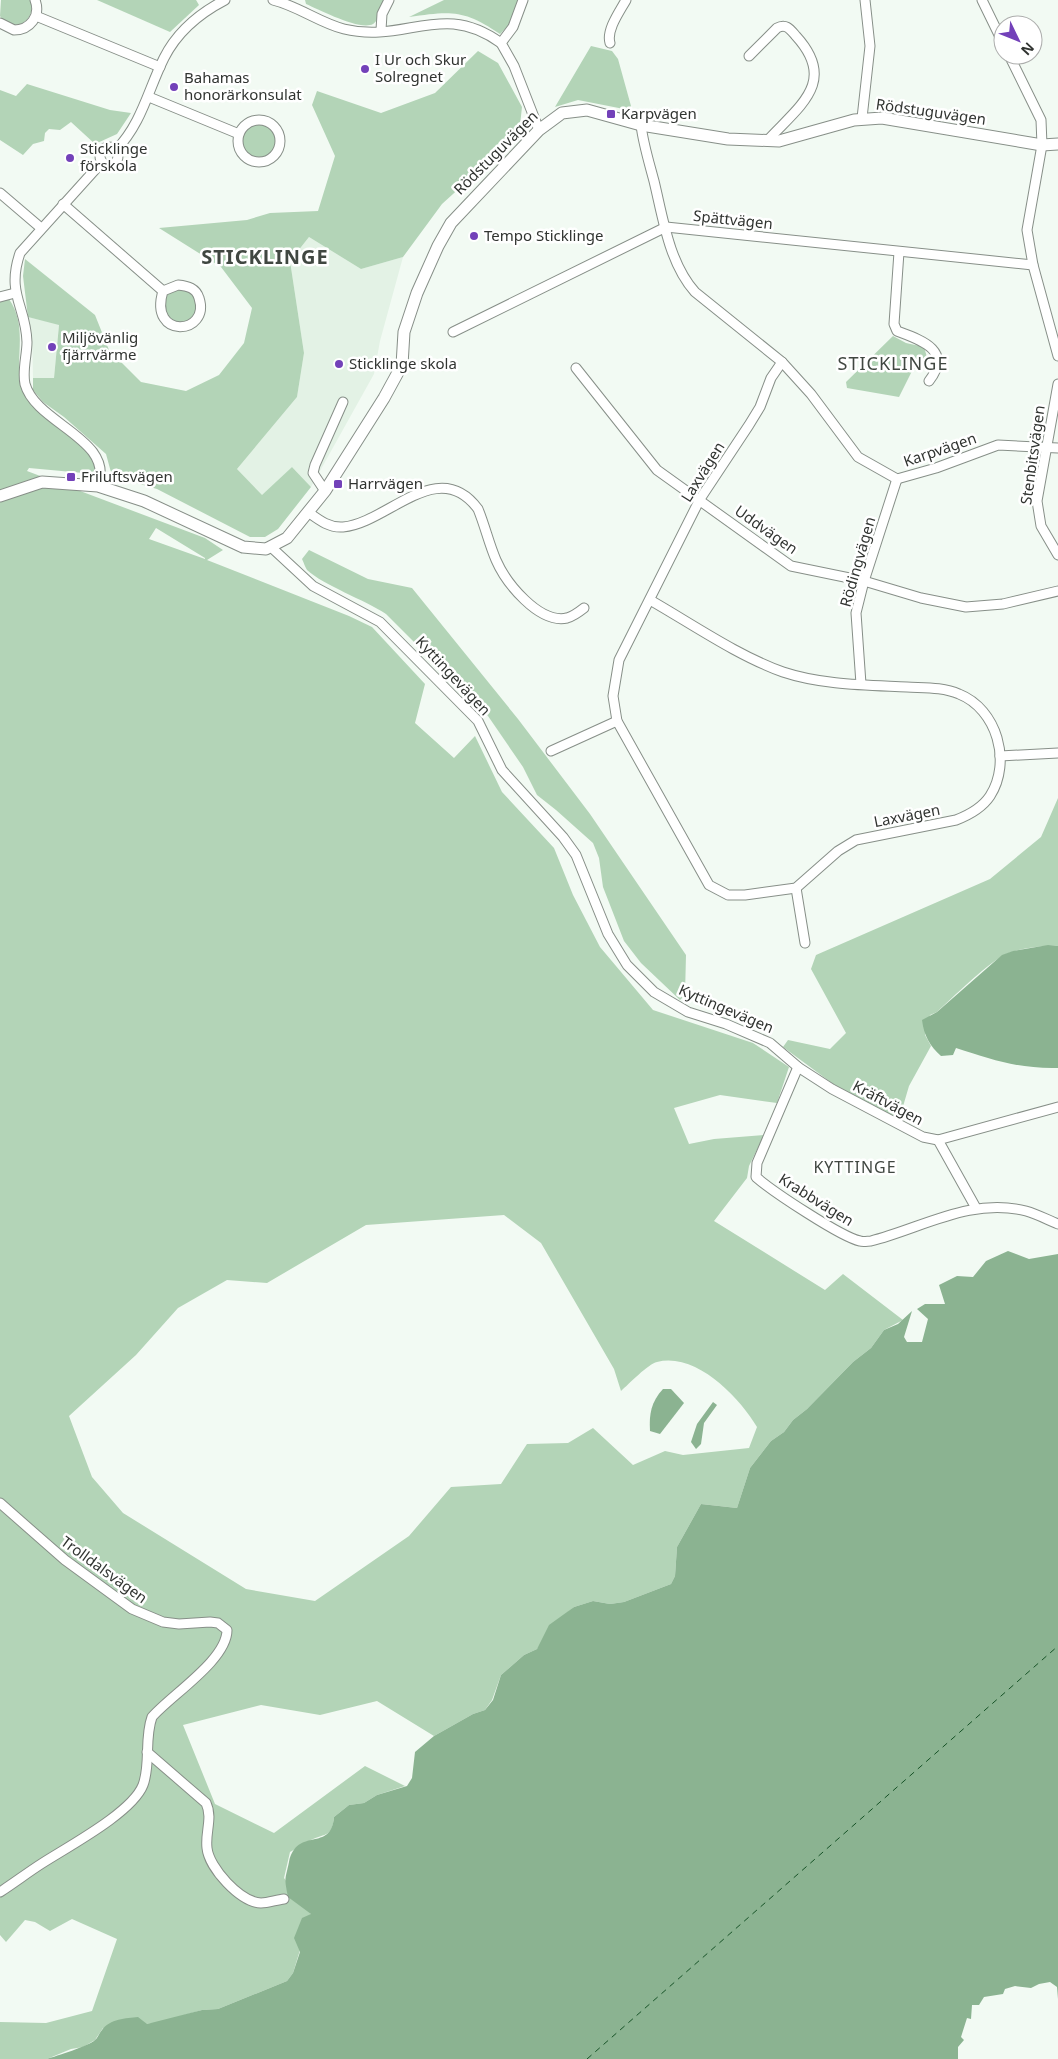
<svg xmlns="http://www.w3.org/2000/svg" width="1058" height="2059" font-family="'Noto Sans',sans-serif">
<style>
.built{fill:#e3f2e5}
.green{fill:#b3d4b7;fill-rule:evenodd}
.water{fill:#8bb391}
.lines{fill:none;stroke-linecap:round;stroke-linejoin:round}
.ferry{stroke:#175327;stroke-width:1;stroke-dasharray:6 5;stroke-linecap:butt}
.minor-casing{stroke:#878f88;stroke-width:11}
.tertiary-casing{stroke:#878f88;stroke-width:13}
.minor{stroke:#fff;stroke-width:9}
.tertiary{stroke:#fff;stroke-width:11}
.poi-dot{fill:#7341b9;stroke:#fff;stroke-width:2}
.labels{text-anchor:middle;stroke-width:5;stroke-linejoin:round;paint-order:stroke}
.poi-label{font-size:15px;fill:#313431;stroke:#fff;text-anchor:start}
.street-label{font-size:15px;fill:#313431;stroke:#fff}
.neighbourhood-label{font-size:16px;letter-spacing:1px;fill:#404741;stroke:#fff}
.quarter-label{font-size:18px;letter-spacing:1px;fill:#404741;stroke:#fff}
.district-label{font-size:20px;font-weight:bold;letter-spacing:1px;fill:#404741;stroke:#fff}
</style>
<rect width="100%" height="100%" fill="#f2faf3"/>
<g class="built">
<path d="M309,237l52,32 42,-12 -23,84 -6,33 -63,113 -19,-20 -30,29 -25,-27 60,-72 7,-44 -14,-92z"/>
<path d="M28,317l31,7 -5,54h-21l-1,-44z"/>
</g>
<g class="green">
<path d="M1,0h29c8,21 -18,35 -30,16z"/>
<path d="M97,0h99l3,5 -29,27z"/>
<path d="M305,0h81c-3,5 -8,22 -13,24 -13,7 -53,-14 -67,-20z"/>
<path d="M444,0h75l-10,25 -9,9c-36,-25 -50,-23 -91,-17z"/>
<path d="M591,46l21,5 6,8 13,47 -2,4 -51,-10 -23,7z"/>
<path d="M478,51l20,12 24,44 -3,27 -77,70 -39,53 -42,12 -52,-32 -19,24 14,92 -7,44 -60,72 25,26 30,-28 19,20 -33,42 -13,8h-15l-93,-48 -45,-13 -6,-22 -42,-37 -21,-15 -10,-12v-12h21l5,-53 -31,-8 -5,-41 2,-17 70,56 14,35 32,32 45,9 33,-16 25,-32 8,-35 -31,-41 -62,-39 88,-8 23,-7 48,-2 17,-55 -23,-51 5,-14 64,22 54,-20z"/>
<path d="M27,84l83,26 21,3 -14,21 -22,10 -24,-22 -11,8 -11,-1 -4,4 -1,8 -11,3 -10,11 -23,-15v-50l16,6z"/>
<circle cx="259" cy="141" r="17"/>
<circle cx="180" cy="306" r="17"/>
<path d="M4,299h5c21,31 3,64 14,91 13,34 60,43 73,77l-2,7 -65,-6 -2,3 178,67 18,12 -16,10 142,56 23,11 53,57 -10,39 39,35 21,-22 27,56 52,56 19,47 27,52 53,63 100,33 36,24 -12,36 -57,-8 -46,13 15,36 25,-5 50,-4 -15,31 -2,12 -33,43 111,69 18,-16 60,46 -19,10 -13,18 -18,14 -46,47 -14,11 -9,12 -13,9 -21,27 -13,40 -36,-4 -24,43 -2,29 -4,8 -47,18 -14,2 -17,-3 -19,6 -11,9 -26,33 -13,6 -23,20 -9,25 -7,10 -12,4 -39,22 -57,-35 -57,14 -59,-10 -78,20 32,79 59,29 91,-67 40,20 -28,9 -13,8 -15,2 -15,12c-2,20 -8,16 -23,23 -7,4 -14,8 -21,12l-6,26 27,36 -18,59 -6,8 -69,28 -16,1 -45,13 -54,5 -8,12 -12,7 -12,2 -24,10h-47v-37l46,1 46,-12 25,-72 -45,-20 -22,12 -15,-9 -10,-2 -19,22 -6,-7v-1635zM156,528l49,30v1l-56,-20zM504,1215l37,28 73,126 7,22c8,-7 27,-27 36,-29 39,-10 82,35 100,65l-8,21 -66,7 -18,-4 -32,14 -40,-37 -25,15 -41,1 -26,40 -50,3 -42,49 -94,65 -69,-12 -123,-76 -31,-36 -23,-61 67,-61 42,-47 49,-28 40,3 99,-58z"/>
<path d="M893,336l13,7 18,4 5,17 -16,5 -14,28 -52,-9 -1,-6z"/>
<path d="M309,550l59,29 44,9 106,131 72,95 96,141 -1,40 -5,5 -39,-37 -17,-22 -21,-54 -4,-29 -6,-15 -37,-33 -19,-15 -14,-28 -35,-51 -102,-102c-21,-14 -63,-29 -79,-44 -2,-3 -3,-7 -5,-11z"/>
<path d="M1058,798v148c-13,-1 -45,3 -56,10 -19,12 -48,40 -65,56l-7,3 -5,20 6,11 -22,40 -10,34 -59,-31 -57,-42 5,-7 42,9 16,-16 -35,-64 5,-14 174,-76 51,-42z"/>
</g>
<g class="water">
<path d="M1048,945l10,1v122c-39,1 -65,-8 -102,-20l-3,7 -12,1c-11,-10 -17,-20 -19,-36l15,-8 65,-57 11,-4z"/>
<path d="M1008,1251l21,8 29,-5v745l-1,-12 -7,-5 -11,2 -8,4 -16,-2 -10,3 -2,5 -19,3 -5,8h-7l-1,14 -4,-1 -6,19 3,3 -6,7v12h-911c9,-3 42,-13 48,-19 3,-2 4,-7 7,-10 8,-11 24,-12 36,-13l9,7 55,-14 16,-1 69,-28 6,-8 7,-21 -6,-14 8,-20 9,-4 -23,-17c-4,-20 -3,-16 1,-35 8,-36 42,-9 45,-45l15,-12 15,-2 13,-8 30,-9 5,-8 3,-26 19,-16 39,-22 12,-4 8,-10 8,-25 23,-20 13,-6 12,-24 25,-18 19,-6 17,3 14,-2 47,-18 4,-8 2,-29 24,-43 36,4 13,-40 21,-27 13,-9 9,-12 14,-11 46,-47 18,-14 13,-18 14,-6 14,-13 -8,26 3,5h15l6,-23 -11,-10 8,-5h20l-6,-19 18,-9 16,1 13,-16z"/>
<path d="M663,1389h8l13,14 -24,31 -10,-3c-1,-17 1,-29 13,-42z"/>
<path d="M713,1402l4,3 -13,18 -3,21 -5,5 -5,-7 6,-18z"/>
</g>
<g class="lines">
<path class="ferry" d="M587,2059l471,-413"/>
<defs>
<g id="minor">
<path d="M273,0c25,6 47,23 71,29 62,15 98,-29 157,14"/>
<path d="M523,0l-10,27 -12,16 13,23 25,64"/>
<path d="M982,0l21,43"/>
<path d="M36,16l124,51"/>
<path d="M0,23l14,7c16,0 27,-14 21,-30"/>
<path d="M381,30l1,-16 7,-14"/>
<path d="M610,43c-4,-13 10,-32 16,-43"/>
<path d="M1009,55l32,65 1,25 -15,85 6,35 25,91"/>
<path d="M749,56l28,-28c9,-5 13,1 19,8 42,46 3,70 -29,105"/>
<path d="M149,97l90,37"/>
<path d="M862,118l8,-72 -5,-46"/>
<circle cx="259" cy="141" r="21"/>
<path d="M641,125c2,18 8,37 13,56 9,37 15,82 41,111l87,70 29,32 47,63 39,22 39,-11 62,-23 60,3"/>
<circle cx="109" cy="156" r="9"/>
<path d="M116,150c26,-27 32,-60 48,-92 13,-26 36,-45 61,-58"/>
<path d="M0,193l41,35"/>
<path d="M63,204l100,87"/>
<path d="M899,252l-5,72 3,7c24,9 56,19 32,50"/>
<path d="M178,285c10,1 18,3 21,13 12,37 -51,42 -36,-7z"/>
<path d="M0,297l15,-4"/>
<path d="M453,332l213,-105 367,38"/>
<path d="M576,368l81,102 134,96 73,15 57,17 45,9 37,-3 55,-13"/>
<path d="M1058,384l-21,117 4,25 17,29"/>
<path d="M98,486c17,-47 -62,-62 -73,-102 -3,-13 2,-29 2,-42 -1,-36 -21,-48 -7,-89l82,-91"/>
<path d="M325,491l-12,-18 2,-8 28,-63"/>
<path d="M308,512c11,8 21,16 35,15 45,-4 95,-72 135,-18 7,17 11,35 18,51 10,23 43,64 71,58 7,-2 12,-6 17,-10"/>
<path d="M271,547l42,39 67,36 98,99 24,49 61,67 13,18 32,79 19,31 27,27 34,20 38,12 44,19 28,24 34,22 91,48 15,3 120,-33"/>
<path d="M650,600c42,24 88,56 133,72 39,13 83,13 124,15 17,1 36,0 52,7 38,15 53,68 31,102 -8,12 -21,19 -34,24l-100,20 -18,11 -42,37 -51,7h-17l-19,-10 -92,-164 -4,-25 6,-36 81,-161 49,-74 11,-18 11,-29 11,-16"/>
<path d="M861,684l-5,-71 8,-32 33,-102"/>
<path d="M551,751l66,-30"/>
<path d="M1000,756l58,-3"/>
<path d="M796,888l9,55"/>
<path d="M798,1067l-41,96 -1,14c16,14 85,60 104,64 3,1 8,0 11,0 51,-13 100,-44 155,-30 11,3 22,9 32,13"/>
<path d="M938,1140l38,68"/>
<path d="M0,1503l65,57 67,49 31,13 16,2 31,-2 8,1 9,7c0,30 -56,65 -75,87 -8,22 -1,47 -9,68 -11,28 -76,62 -102,79 -14,9 -27,19 -41,28"/>
<path d="M147,1752l59,51c7,15 -1,29 1,45 2,20 33,54 54,55 7,0 15,-3 23,-4"/>
</g>
<path id="tertiary" d="M0,496l42,-14 56,4 46,15 99,46 23,2 21,-11 38,-47 59,-93 18,-33 2,-33 13,-39 21,-47 13,-23 88,-93 23,-17 25,-3 54,15 87,14 51,2 75,-21 28,-2 160,27 16,-1"/>
</defs>
<use href="#minor" class="minor-casing"/>
<use href="#tertiary" class="tertiary-casing"/>
<use href="#minor" class="minor"/>
<use href="#tertiary" class="tertiary"/>
</g>
<g class="poi-dot">
<circle cx="365" cy="69" r="5"/>
<circle cx="174" cy="87" r="5"/>
<rect x="606" y="109" width="10" height="10" rx="2.5"/>
<circle cx="70" cy="158" r="5"/>
<circle cx="474" cy="236" r="5"/>
<circle cx="52" cy="347" r="5"/>
<circle cx="339" cy="364" r="5"/>
<rect x="66" y="472" width="10" height="10" rx="2.5"/>
<rect x="333" y="479" width="10" height="10" rx="2.5"/>
</g>
<g class="labels">
<g class="poi-label">
<text x="375" y="65">I Ur och Skur<tspan x="375" dy="17">Solregnet</tspan></text>
<text x="184" y="83">Bahamas<tspan x="184" dy="17">honorärkonsulat</tspan></text>
<text x="621" y="119">Karpvägen</text>
<text x="80" y="154">Sticklinge<tspan x="80" dy="17">förskola</tspan></text>
<text x="484" y="241">Tempo Sticklinge</text>
<text x="62" y="343">Miljövänlig<tspan x="62" dy="17">fjärrvärme</tspan></text>
<text x="349" y="369">Sticklinge skola</text>
<text x="81" y="482">Friluftsvägen</text>
<text x="348" y="489">Harrvägen</text>
</g>
<g class="street-label">
<text transform="translate(931 112) rotate(8)" y="5">Rödstuguvägen</text>
<text transform="translate(496 153) rotate(-45)" y="5">Rödstuguvägen</text>
<text transform="translate(733 220) rotate(6)" y="5">Spättvägen</text>
<text transform="translate(940 450) rotate(-19)" y="5">Karpvägen</text>
<text transform="translate(1033 455) rotate(-82)" y="5">Stenbitsvägen</text>
<text transform="translate(703 472) rotate(-58)" y="5">Laxvägen</text>
<text transform="translate(766 530) rotate(35)" y="5">Uddvägen</text>
<text transform="translate(858 562) rotate(-74)" y="5">Rödingvägen</text>
<text transform="translate(453 676) rotate(47)" y="5">Kyttingevägen</text>
<text transform="translate(907 816) rotate(-11)" y="5">Laxvägen</text>
<text transform="translate(726 1009) rotate(23)" y="5">Kyttingevägen</text>
<text transform="translate(888 1103) rotate(28)" y="5">Kräftvägen</text>
<text transform="translate(816 1200) rotate(32)" y="5">Krabbvägen</text>
<text transform="translate(104 1570) rotate(36)" y="5">Trolldalsvägen</text>
</g>
<g class="neighbourhood-label">
<text x="855" y="1173">KYTTINGE</text>
</g>
<g class="quarter-label">
<text x="893" y="370">STICKLINGE</text>
</g>
<g class="district-label">
<text x="265" y="264">STICKLINGE</text>
</g>
</g>
<g transform="translate(1018 40) rotate(133)"><circle r="24" fill="#ffffff" stroke="#adaead"/>
<path d="M0-4L9 19L0 12L-9 19Z" fill="#7341b9"/>
<text y="-8" font-size="14" font-weight="bold" text-anchor="middle" fill="#313431">N</text>
</g>
</svg>
